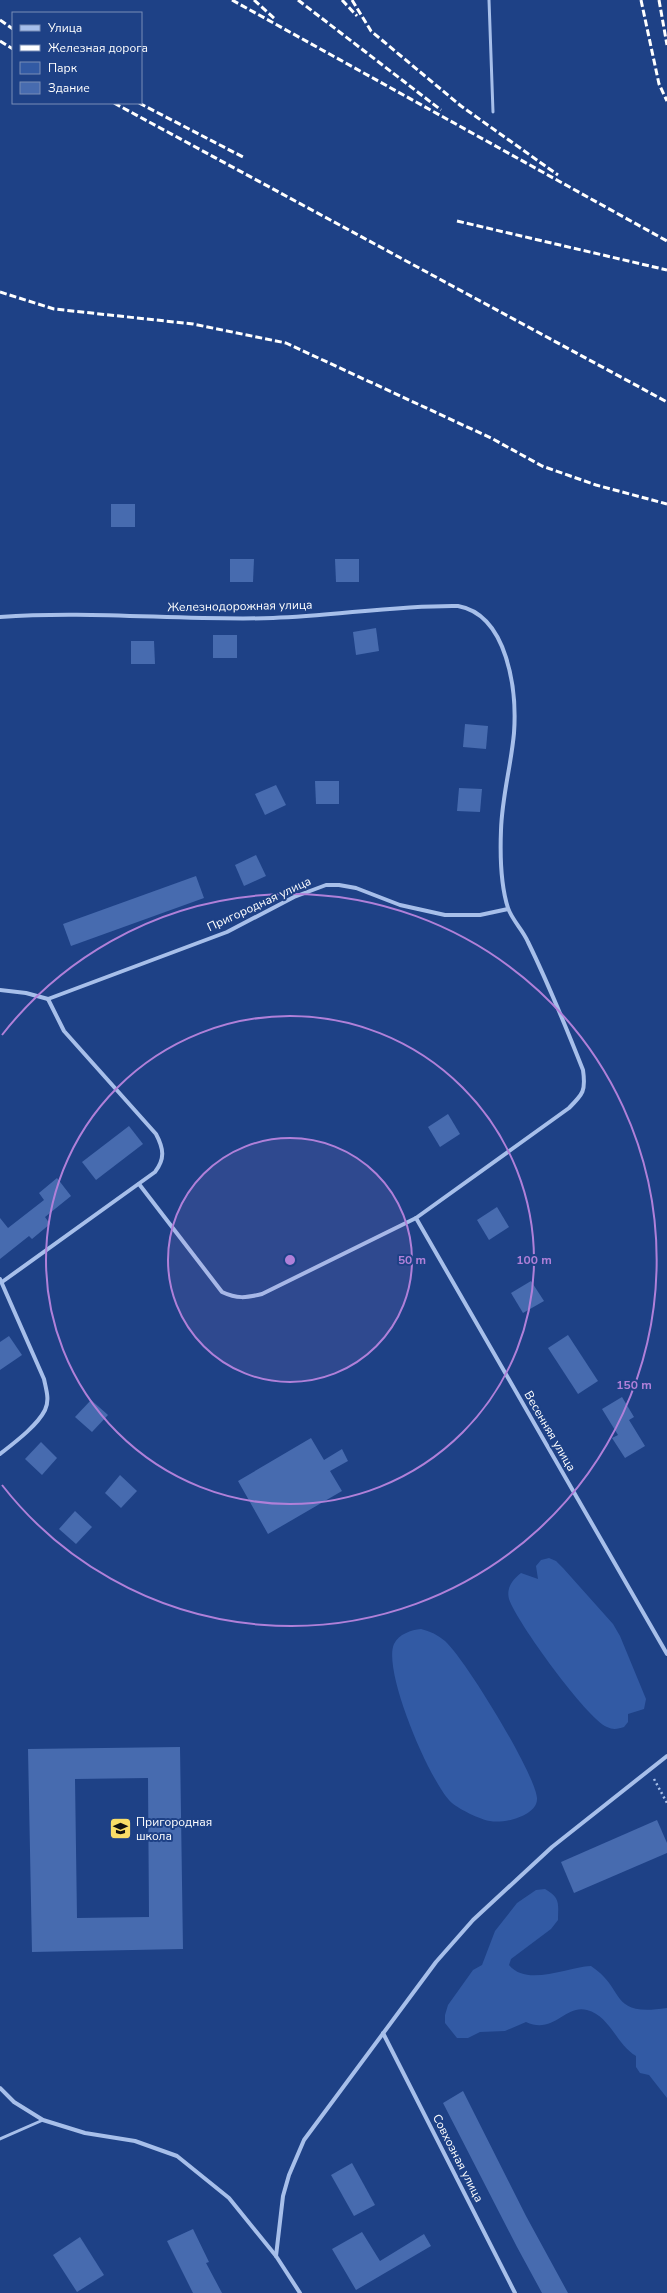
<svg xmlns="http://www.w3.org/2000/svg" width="667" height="2293" font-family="'Nunito Sans',sans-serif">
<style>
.green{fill:#325aa4}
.building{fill:#476baf;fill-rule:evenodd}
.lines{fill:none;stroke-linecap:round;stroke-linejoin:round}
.path{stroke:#a7bfea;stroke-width:2.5;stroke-dasharray:2 3;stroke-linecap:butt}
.service{stroke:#a7bfea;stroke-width:3}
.minor{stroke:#a7bfea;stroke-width:4}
.rail{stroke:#fff;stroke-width:3;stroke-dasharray:7 3;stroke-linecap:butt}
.ring{fill:none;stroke:#b080d9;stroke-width:2}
.labels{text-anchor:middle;stroke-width:4;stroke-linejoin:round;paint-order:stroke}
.street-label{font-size:12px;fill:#fff;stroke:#1e4186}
.poi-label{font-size:12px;fill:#fff;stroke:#1e4186;text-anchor:start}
.centre{fill:#b080d9;stroke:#1e4186;stroke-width:2}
.ring-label{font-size:12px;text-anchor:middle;font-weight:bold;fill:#b080d9;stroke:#1e4186;stroke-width:4;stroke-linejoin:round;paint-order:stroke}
</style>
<rect width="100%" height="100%" fill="#1e4186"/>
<g class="green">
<path d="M549,1558l7,3 7,7 50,56 7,12 26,63 -2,10 -16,5v8l-4,5c-6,2 -11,3 -17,0 -20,-8 -91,-106 -98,-128 -3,-11 4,-20 12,-26l17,6 -2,-13 5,-6z"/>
<path d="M421,1629c9,2 17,6 24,12 20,18 90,132 92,157 1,18 -33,26 -47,23 -9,-1 -31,-12 -38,-18 -21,-18 -70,-133 -58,-159 5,-10 17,-14 27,-15z"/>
<path d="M545,1889c16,9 13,15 13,31l-7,9 -40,30 -2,6c18,22 58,2 82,1 36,24 17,51 76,42v90l-18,-23 -9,-2 -4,-6v-11c-20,-12 -26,-40 -49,-46 -22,-6 -33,25 -61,12l-21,9 -25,1 -12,6h-11l-12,-15v-8l3,-10 25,-35 9,-5 13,-34 22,-28 19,-13z"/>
</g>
<g class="building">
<rect x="111" y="504" width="24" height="23"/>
<path d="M230,559h24l-1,23h-23z"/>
<path d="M335,559h24v23h-23z"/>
<path d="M376,628l3,23 -23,4 -3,-23z"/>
<rect x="213" y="635" width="24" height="23"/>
<path d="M131,641h23l1,23h-24z"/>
<path d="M465,724l23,2 -2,23 -23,-2z"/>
<path d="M315,781h24v23h-23z"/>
<path d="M276,785l10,20 -21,10 -10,-21z"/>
<path d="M459,788l23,1 -2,23 -23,-1z"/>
<path d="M256,855l10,21 -22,10 -9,-21z"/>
<path d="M196,876l8,22 -133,48 -8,-22z"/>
<path d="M448,1114l12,20 -20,13 -12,-20z"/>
<path d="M129,1126l14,18 -47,36 -14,-18z"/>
<path d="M57,1178l14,18 -26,21 5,7 -18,15 -3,-3 -29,23v-41l8,10 36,-28 -5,-7z"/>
<path d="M497,1207l12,20 -20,13 -12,-20z"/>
<path d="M531,1281l13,20 -21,12 -12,-20z"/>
<path d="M568,1335l30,46 -20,13 -30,-46z"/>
<path d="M9,1336l13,19 -22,15v-28z"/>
<path d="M622,1397l12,20 -5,3 16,26 -20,12 -13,-20 6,-3 -16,-26z"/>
<path d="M91,1400l17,15 -16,17 -17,-15z"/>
<path d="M311,1438l13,22 18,-11 6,12 -18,10 12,20 -74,43 -30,-53z"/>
<path d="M41,1442l16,16 -15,17 -17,-16z"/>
<path d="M120,1475l17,16 -16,17 -16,-15z"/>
<path d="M75,1511l17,16 -16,17 -17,-15z"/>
<path d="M180,1747l3,202 -151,3 -4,-203zM148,1778l1,139 -72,1 -2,-139z"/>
<path d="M657,1820l10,23v10l-93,40 -13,-31z"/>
<path d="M463,2091l63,125 42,77h-26l-25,-46 -74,-144z"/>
<path d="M352,2163l23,42 -21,11 -23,-41z"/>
<path d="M193,2229l16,33 -3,1 16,30h-29l-26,-52z"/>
<path d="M362,2232l18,29 44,-27 7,12 -75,44 -24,-41z"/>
<path d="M80,2237l24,38 -27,17 -24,-37z"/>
</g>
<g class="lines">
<path class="path" d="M654,1779l13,24"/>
<g class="service">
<path d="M489,0l4,112"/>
<path d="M0,2139l43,-19"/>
</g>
<g class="minor">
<path d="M0,617c91,-7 182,4 273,1 62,-2 123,-13 185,-12 50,9 59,85 56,127 -3,33 -12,64 -13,97 -1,25 -1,53 7,78 4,12 15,22 20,34 20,41 38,85 55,128 3,21 0,24 -14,38l-153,110 -154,76c-16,4 -25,5 -40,-2l-83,-108"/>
<path d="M0,990l26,3 22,6 179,-67 67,-35 32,-12h13l17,3 44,17 45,10h35l28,-6"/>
<path d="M416,1218l251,436"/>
<path d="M0,1279l44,100c2,10 6,21 1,31 -8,16 -31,33 -45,44"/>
<path d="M2,1282l153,-110c10,-13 9,-23 1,-38l-92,-103 -16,-32"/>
<path d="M383,2033l132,260"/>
<path d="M0,2088l14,14 29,18 42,13 50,8 42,15 52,42 47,58 24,37"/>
<path d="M276,2256l7,-60 6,-21 15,-35 132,-178 37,-42 79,-73 115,-91"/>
</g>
<g class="rail">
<path d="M232,0l435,241"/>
<path d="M254,0l22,20"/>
<path d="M298,0l143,110"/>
<path d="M342,0l15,16"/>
<path d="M352,0l19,31 90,75 97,69"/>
<path d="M641,0l18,84 8,17"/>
<path d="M659,0l8,45"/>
<path d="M0,20l13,9"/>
<path d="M0,41l13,8"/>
<path d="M114,103l553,299"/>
<path d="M139,103l104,54"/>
<path d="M457,221l210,49"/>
<path d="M0,292l54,17 139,15 93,19 205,95 51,28 54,19 71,19"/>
</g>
</g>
<circle cx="290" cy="1260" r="122" fill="#b080d9" fill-opacity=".12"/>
<g class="ring">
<circle cx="290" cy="1260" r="122"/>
<circle cx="290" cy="1260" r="244"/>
<path d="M2 1035A366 366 0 1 1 2 1485"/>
</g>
<defs>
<symbol id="school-square" viewBox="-11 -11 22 22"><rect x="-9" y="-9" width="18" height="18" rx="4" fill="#f9dd67" stroke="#1e4186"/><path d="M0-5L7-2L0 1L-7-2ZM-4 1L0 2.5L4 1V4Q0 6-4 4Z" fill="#111"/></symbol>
</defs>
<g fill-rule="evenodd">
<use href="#school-square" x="108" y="1816" width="25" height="25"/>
</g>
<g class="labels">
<g class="street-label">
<text transform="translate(240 606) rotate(-1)" y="4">Железнодорожная улица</text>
<text transform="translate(259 904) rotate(-25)" y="4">Пригородная улица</text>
<text transform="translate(550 1431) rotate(60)" y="4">Весенняя улица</text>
<text transform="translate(458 2158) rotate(63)" y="4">Совхозная улица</text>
</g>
<g class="poi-label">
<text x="136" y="1826">Пригородная<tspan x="136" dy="14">школа</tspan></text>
</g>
</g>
<circle cx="290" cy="1260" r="6" class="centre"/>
<g class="ring-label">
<text x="412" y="1264">50 m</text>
<text x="534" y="1264">100 m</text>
<text x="634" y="1389">150 m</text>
</g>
<rect x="12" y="12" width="130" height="92" fill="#1e4186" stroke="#788db6"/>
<rect x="20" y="25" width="20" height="6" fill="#a7bfea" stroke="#788db6"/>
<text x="48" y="32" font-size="12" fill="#ffffff">Улица</text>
<rect x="20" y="45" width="20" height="6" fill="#ffffff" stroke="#788db6"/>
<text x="48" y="52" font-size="12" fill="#ffffff">Железная дорога</text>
<rect x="20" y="62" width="20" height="12" fill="#325aa4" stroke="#788db6"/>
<text x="48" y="72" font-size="12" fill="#ffffff">Парк</text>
<rect x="20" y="82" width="20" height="12" fill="#476baf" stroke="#788db6"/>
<text x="48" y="92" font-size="12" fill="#ffffff">Здание</text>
</svg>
